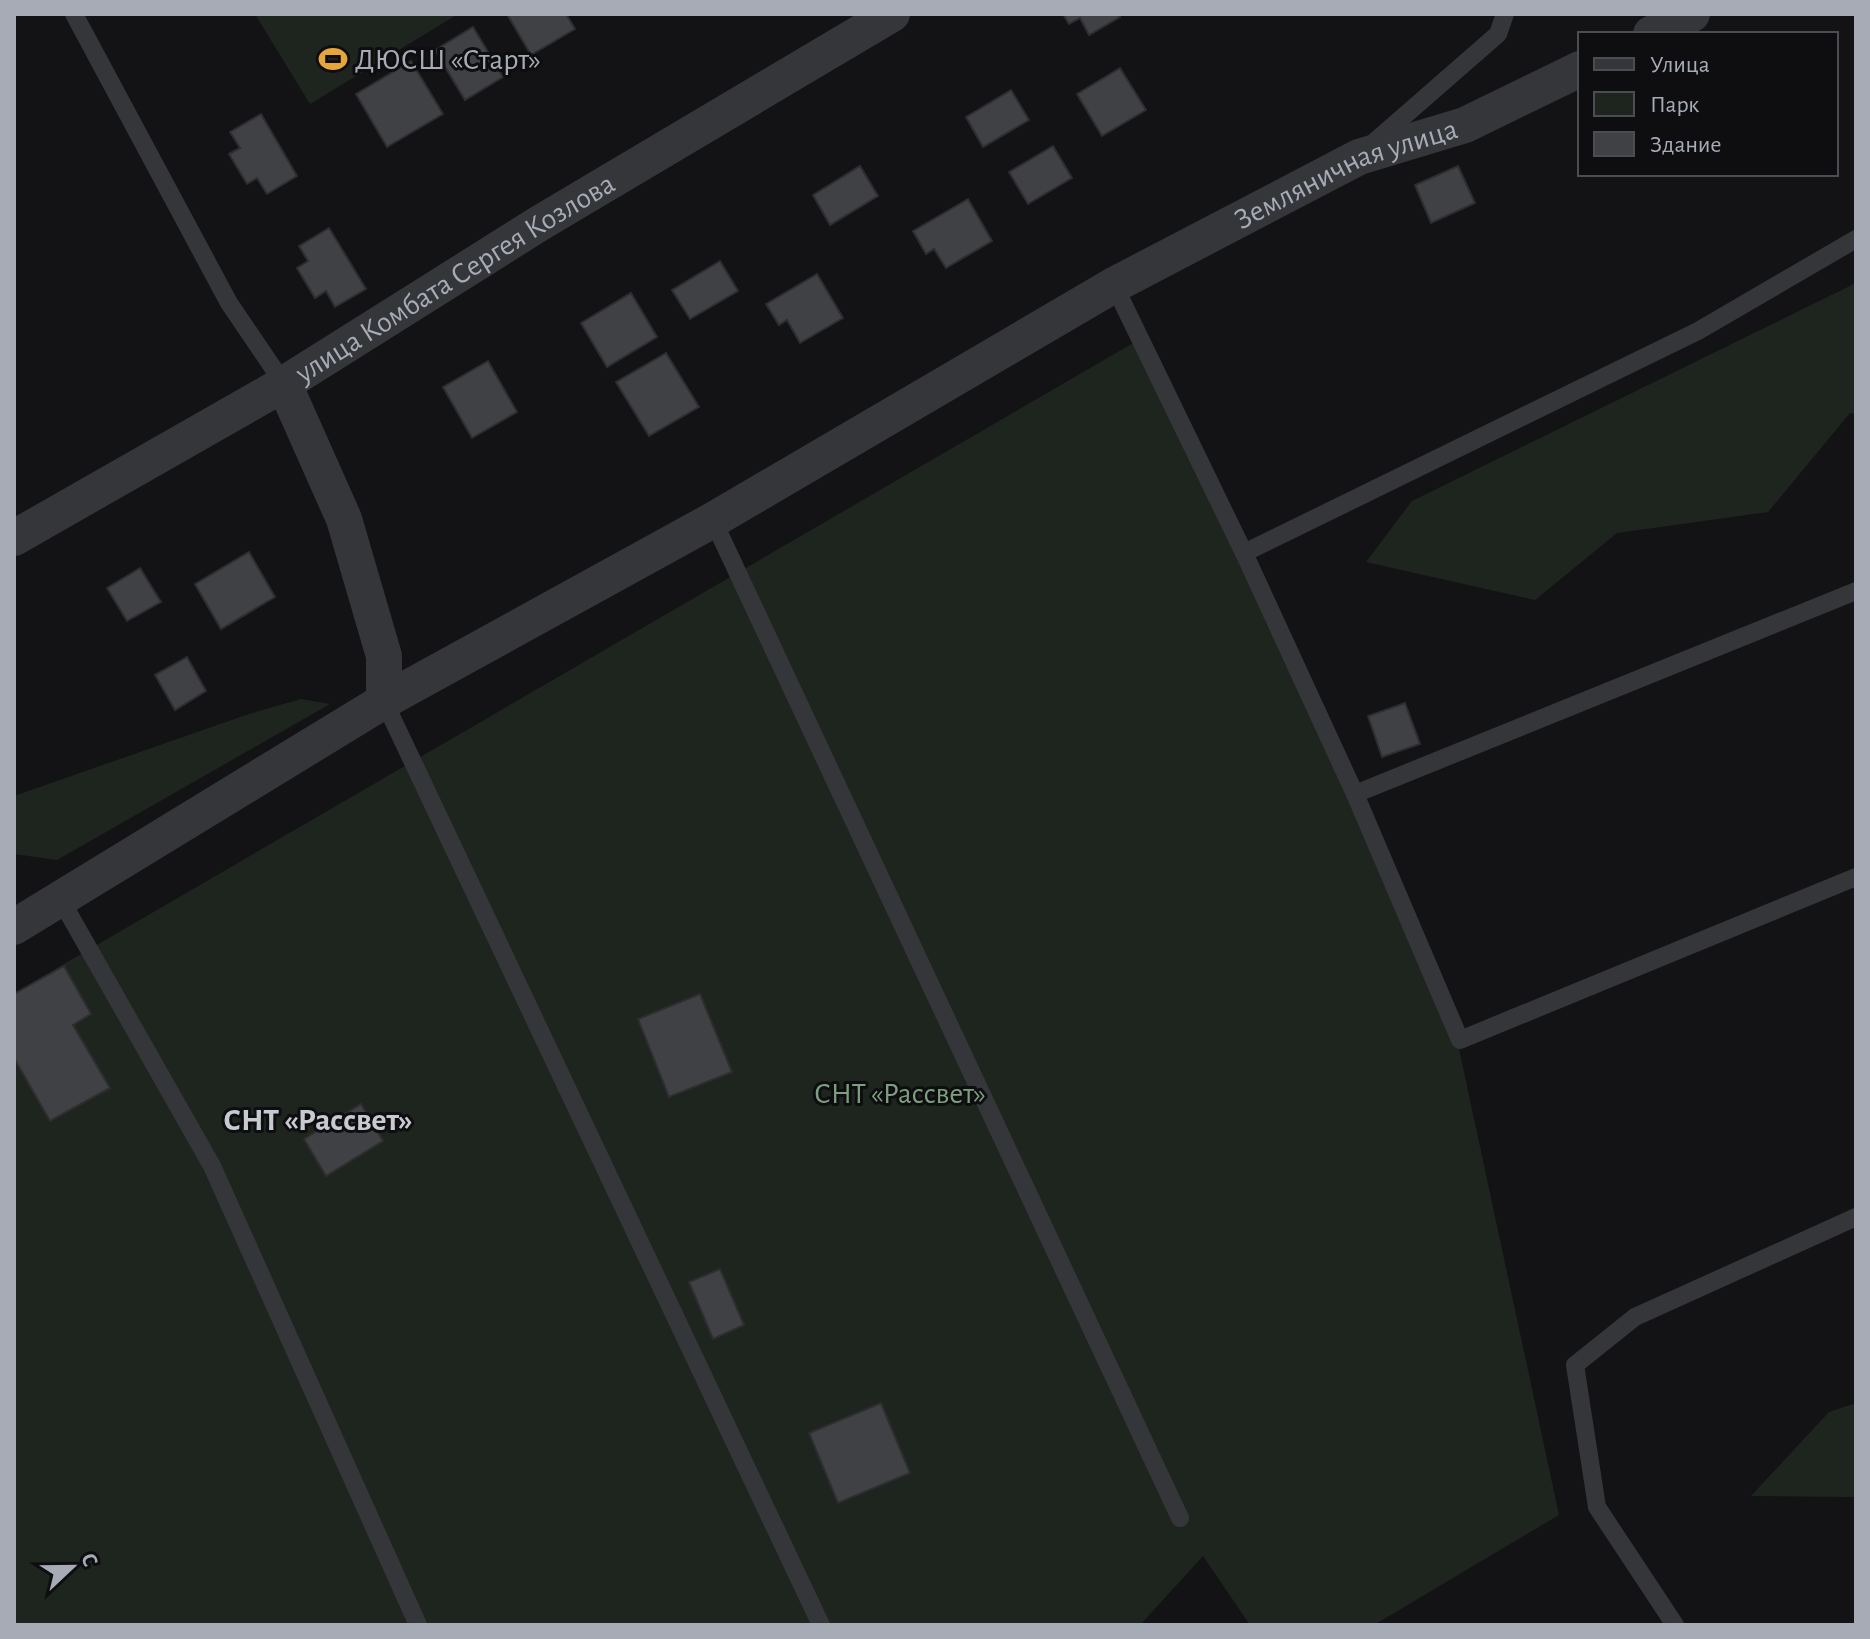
<svg xmlns="http://www.w3.org/2000/svg" width="1870" height="1639" font-family="'Alegreya Sans',sans-serif">
<style>
.green{fill:#1e251f}
.building{fill:#404145;stroke:#2e2e31;stroke-width:2}
.lines{fill:none;stroke-linecap:round;stroke-linejoin:round}
.service{stroke:#35363a;stroke-width:18}
.minor{stroke:#35363a;stroke-width:36}
.labels{text-anchor:middle;stroke-width:6;stroke-linejoin:round;paint-order:stroke}
.poi-label{font-size:30px;fill:#a6abb5;stroke:#0e0e10;text-anchor:start}
.street-label{font-size:30px;fill:#a6abb5;stroke:#0e0e10}
.park-label{font-size:30px;fill:#7e9f7f;stroke:#0e0e10}
.neighbourhood-label{font-size:32px;font-weight:bold;fill:#c7cad1;stroke:#0e0e10}
</style>
<rect width="100%" height="100%" fill="#131315"/>
<g class="green">
<path d="M255,14h203l-148,90z"/>
<path d="M1856,283v131l-6,-1 -82,99 -151,21 -82,67 -169,-38 46,-61z"/>
<path d="M1147,335l311,709 101,471 -185,110h-124l-47,-69 -63,69h-1126v-632z"/>
<path d="M301,699l29,5 -273,156 -43,-6v-58l235,-82z"/>
<path d="M1856,1403v94l-105,-1 78,-84z"/>
</g>
<g class="building">
<path d="M507,14h59l9,15 -44,26z"/>
<path d="M1063,14h55l2,3 -31,18 -9,-17 -11,6z"/>
<path d="M473,27l30,50 -38,23 -30,-50z"/>
<path d="M411,61l32,53 -56,33 -31,-53z"/>
<path d="M1120,68l26,42 -44,26 -25,-42z"/>
<path d="M1011,90l18,30 -46,27 -17,-30z"/>
<path d="M261,114l36,62 -30,18 -10,-16 -10,6 -18,-30 11,-6 -10,-16z"/>
<path d="M1053,146l19,32 -44,26 -19,-32z"/>
<path d="M860,166l18,30 -48,29 -17,-30z"/>
<path d="M1458,166l17,37 -44,20 -16,-38z"/>
<path d="M968,199l24,42 -46,27 -12,-19 -8,5 -13,-23z"/>
<path d="M329,228l37,61 -31,18 -9,-16 -11,7 -18,-30 11,-7 -9,-15z"/>
<path d="M720,261l18,30 -48,28 -18,-29z"/>
<path d="M817,274l26,44 -43,25 -13,-23 -8,5 -13,-21z"/>
<path d="M631,293l26,44 -50,30 -26,-44z"/>
<path d="M666,353l33,54 -50,29 -33,-54z"/>
<path d="M488,361l29,51 -45,26 -29,-51z"/>
<path d="M249,552l26,45 -54,32 -26,-45z"/>
<path d="M140,568l21,34 -34,19 -20,-33z"/>
<path d="M187,657l19,34 -31,19 -20,-35z"/>
<path d="M1405,703l15,41 -38,13 -14,-41z"/>
<path d="M64,966l27,48 -18,11 37,63 -60,33 -36,-63v-64z"/>
<path d="M700,994l32,78 -63,25 -31,-78z"/>
<path d="M361,1104l22,37 -57,35 -22,-37z"/>
<path d="M720,1269l24,56 -31,14 -24,-57z"/>
<path d="M881,1403l29,70 -72,30 -29,-70z"/>
</g>
<g class="lines">
<g class="service">
<path d="M74,14l155,289 55,81"/>
<path d="M1372,144l126,-110 7,-20"/>
<path d="M1856,239l-158,92 -454,222 111,241 501,-203"/>
<path d="M1114,285l130,268"/>
<path d="M713,520l467,998"/>
<path d="M384,701l437,924"/>
<path d="M1355,794l105,246 396,-163"/>
<path d="M61,900l151,266 206,459"/>
<path d="M1675,1625l-78,-118 -22,-142 60,-48 221,-100"/>
</g>
<g class="minor">
<path d="M1651,34l41,-20"/>
<path d="M284,384l60,135 40,137v45"/>
<path id="s1" d="M14,538l270,-154 256,-161 352,-209"/>
<path id="s2" d="M14,927l370,-226 329,-181 401,-235 245,-128 106,-32 115,-56"/>
</g>
</g>
<defs>
<symbol id="stadium-bare" viewBox="-9 -9 18 18"><path d="M0-5a6.5 5 0 1 0 0 10a6.5 5 0 1 0 0-10ZM-3.5-1.8h7v3.6h-7Z" fill="#e7a63a" stroke="#0e0e10" stroke-width="2.5" paint-order="stroke"/></symbol>
</defs>
<g fill-rule="evenodd">
<use href="#stadium-bare" x="313" y="39" width="40" height="40"/>
</g>
<g class="labels">
<g class="poi-label">
<text x="355" y="69">ДЮСШ «Старт»</text>
</g>
<g class="street-label">
<text dy="10" stroke="none"><textPath href="#s2" startOffset="1532">Земляничная улица</textPath></text>
<text dy="10" stroke="none"><textPath href="#s1" startOffset="512">улица Комбата Сергея Козлова</textPath></text>
</g>
<g class="park-label">
<text x="900" y="1103">СНТ «Рассвет»</text>
</g>
<g class="neighbourhood-label">
<text x="318" y="1130">СНТ «Рассвет»</text>
</g>
</g>
<rect width="1870" height="1639" fill="none" stroke="#a6abb5" stroke-width="32"/>
<rect x="1578" y="32" width="260" height="144" fill="#0e0e10" stroke="#4b4d52" stroke-width="2"/>
<rect x="1594" y="58" width="40" height="12" fill="#35363a" stroke="#4b4d52" stroke-width="2"/>
<text x="1650" y="72" font-size="24" fill="#a6abb5">Улица</text>
<rect x="1594" y="92" width="40" height="24" fill="#1e251f" stroke="#4b4d52" stroke-width="2"/>
<text x="1650" y="112" font-size="24" fill="#a6abb5">Парк</text>
<rect x="1594" y="132" width="40" height="24" fill="#404145" stroke="#4b4d52" stroke-width="2"/>
<text x="1650" y="152" font-size="24" fill="#a6abb5">Здание</text>
<g transform="translate(72 1567) rotate(68)" stroke="#0e0e10" stroke-width="6" paint-order="stroke">
<path d="M0-6L14 30L0 20L-14 30Z" fill="#a6abb5"/>
<text y="-12" font-size="22" font-weight="bold" text-anchor="middle" fill="#a6abb5">С</text>
</g>
</svg>
